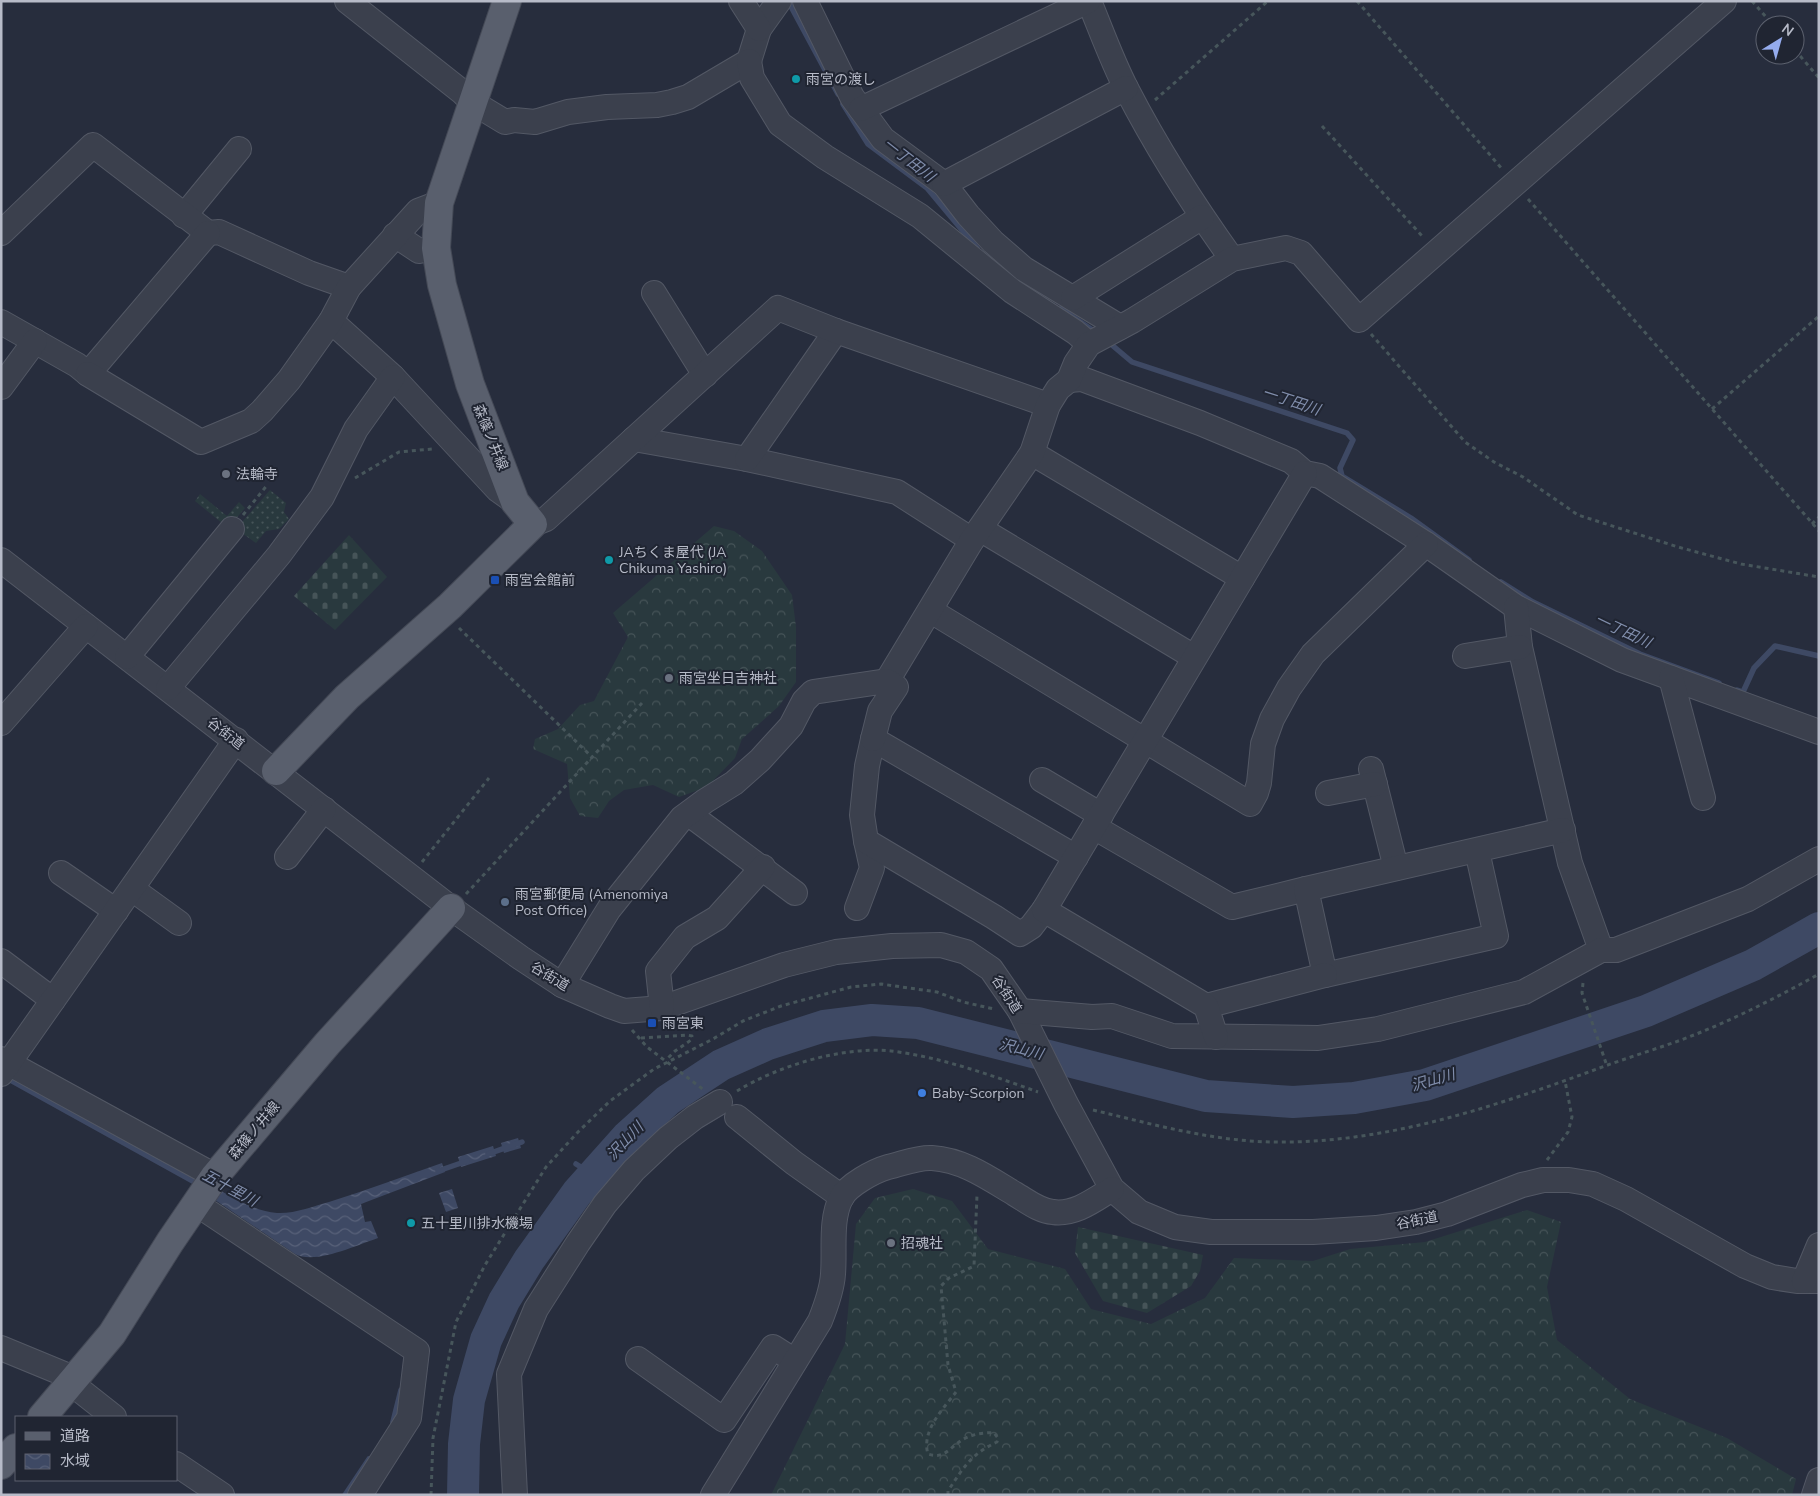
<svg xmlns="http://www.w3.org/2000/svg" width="1820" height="1496" font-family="'Nunito Sans','Noto Sans JP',sans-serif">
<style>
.green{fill:url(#green-dots)}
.forest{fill:url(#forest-crowns)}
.cemetery{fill:url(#cemetery-stones)}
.water{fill:url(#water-waves)}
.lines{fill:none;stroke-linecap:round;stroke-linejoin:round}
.stream{stroke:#3e4964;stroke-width:5.5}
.river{stroke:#3e4964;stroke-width:32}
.minor-casing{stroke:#535865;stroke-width:26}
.major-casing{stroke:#444956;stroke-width:30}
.path{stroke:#47565b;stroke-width:3;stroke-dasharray:4 4;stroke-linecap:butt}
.minor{stroke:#3b404d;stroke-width:24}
.major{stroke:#595f6d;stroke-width:28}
.culture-dot{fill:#0f9aa8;stroke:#202532;stroke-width:2}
.worship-dot{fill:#6b7280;stroke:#202532;stroke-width:2}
.transit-dot{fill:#1a4fb4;stroke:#202532;stroke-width:2}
.service-dot{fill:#5c6f8a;stroke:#202532;stroke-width:2}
.shop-dot{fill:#3f7fe0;stroke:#202532;stroke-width:2}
.labels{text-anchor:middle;stroke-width:4;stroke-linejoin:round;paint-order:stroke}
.poi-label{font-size:14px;fill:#b7bbc8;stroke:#202532;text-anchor:start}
.street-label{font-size:14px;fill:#b7bbc8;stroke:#202532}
.water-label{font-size:15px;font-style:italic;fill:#818eac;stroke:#202532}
</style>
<defs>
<pattern id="green-dots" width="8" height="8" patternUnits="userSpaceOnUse" patternTransform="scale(1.25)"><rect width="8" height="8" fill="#29393e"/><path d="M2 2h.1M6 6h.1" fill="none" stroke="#465458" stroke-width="1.8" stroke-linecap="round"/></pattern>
<pattern id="forest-crowns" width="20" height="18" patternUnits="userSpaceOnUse" patternTransform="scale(1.25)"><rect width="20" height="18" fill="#29393e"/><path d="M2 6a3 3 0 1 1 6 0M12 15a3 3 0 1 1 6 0" fill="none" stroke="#465458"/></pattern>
<pattern id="cemetery-stones" width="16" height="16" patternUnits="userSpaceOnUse" patternTransform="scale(1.25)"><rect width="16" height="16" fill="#29393e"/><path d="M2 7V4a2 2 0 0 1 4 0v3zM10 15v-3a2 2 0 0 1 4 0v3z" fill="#465458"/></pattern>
<pattern id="water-waves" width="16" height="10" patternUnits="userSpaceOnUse" patternTransform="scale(1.25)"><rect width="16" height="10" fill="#3e4964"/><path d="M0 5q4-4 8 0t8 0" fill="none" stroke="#586179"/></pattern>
</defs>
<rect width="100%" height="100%" fill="#272d3d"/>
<g class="green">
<path d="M270,490l16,13 -2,9 5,7 -10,10 -13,2 -10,12 -20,-14z"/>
<path d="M200,494l27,22 12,-14 6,6 -17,20 -33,-27z"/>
</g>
<g class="forest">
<path d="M714,526l20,5 28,20 30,44 4,32v55l-17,24 -37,33 -7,19 -28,29 -28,10 -26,-12 -29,5 -15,11 -11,17 -18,-2 -10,-18 -3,-34 -34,-15 2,-10 23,-10 22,-24 14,-4 34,-64 -15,-24z"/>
<path d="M913,1189l39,12 36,48 77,20 26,40 60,15 54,-26 29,-40 79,3 37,-12 75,-7 102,-32 34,12 -14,65 10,53 73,59 97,39 69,41 -4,16h-1021l74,-151 11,-120 19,-26z"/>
</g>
<g class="cemetery">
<path d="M349,535l38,42 -52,53 -41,-34z"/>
<path d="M1078,1227l125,28 -3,16 -9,15 -44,27 -44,-12 -28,-48z"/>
</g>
<g class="water">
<path d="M518,1138l3,10 -17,5 -3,-10z"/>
<path d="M493,1146l3,10 -35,11 -3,-10z"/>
<path d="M442,1163l3,9 -84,32 4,18 6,-1 7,17c-21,7 -63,27 -83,16l-80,-54 6,-9c18,10 35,20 56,22 17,1 37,-7 52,-11 38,-12 75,-26 113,-39z"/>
<path d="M452,1189l6,19 -12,4 -7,-19z"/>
</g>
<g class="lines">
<g class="stream">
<path d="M788,1l50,93"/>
<path d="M843,104l25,40 59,44 50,60"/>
<path d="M1061,309l36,24"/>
<path d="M1106,340l26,22 215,71 6,7 -13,28 2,8 69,42 58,42"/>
<path d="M1501,582l32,20 107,52 79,29"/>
<path d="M1737,690l6,2 11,-24 21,-22 44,10"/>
<path d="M5,1077l195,108"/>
<path d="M488,1154l34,-12"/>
<path d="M576,1164l16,10"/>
<path d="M438,1171l29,-10"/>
<path d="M393,1422l8,-32"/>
<path d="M345,1495l24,-36"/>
</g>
<path class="river" d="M463,1495l1,-51 5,-44 17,-60 18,-39 25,-41 48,-67 50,-56 41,-37 53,-35 47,-21 56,-18 48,-6 46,3 288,73 87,6 61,-4 71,-13 221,-74 107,-46 66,-37"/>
<defs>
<g id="minor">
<path d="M347,1l115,91 10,10 33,20 9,-2 21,2 33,-10 39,-5 50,-2 15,-3 16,-5 61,-36 10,-32 20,-28"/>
<path d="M741,1l18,28"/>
<path d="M805,1l47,96 31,42 61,45 24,31 25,27 31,27 96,58"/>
<path d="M1089,1c12,29 23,60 38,89 30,58 67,116 105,169"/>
<path d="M749,61l3,17 28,46 45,33 95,59 92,75 63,41 14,12"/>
<path d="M861,109l227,-108"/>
<path d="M944,184l182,-96"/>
<path d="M184,216l55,-67"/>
<path d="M1,233l92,-88 115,88 11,-1 90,41 40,14"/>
<path d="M395,235l24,16 17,-3"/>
<path d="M654,293l51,82"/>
<path d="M1073,298l129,-81"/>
<path d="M331,321l62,56 105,113 17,12"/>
<path d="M1,322l76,43 11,9 120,-141"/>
<path d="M88,374l113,68 50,-21 11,-10 27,-31 42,-59 18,-34 69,-76 21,-8"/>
<path d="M1069,380l13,-1 118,44 91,38 14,12 15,3 106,68 90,63 106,53 197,72"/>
<path d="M1,387l34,-46"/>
<path d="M634,439l113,20 150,33 75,48"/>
<path d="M1032,453l210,125"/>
<path d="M747,459l89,-128"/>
<path d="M533,524l13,-5 232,-211 58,23 212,74"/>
<path d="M980,529l214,128"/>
<path d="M1,560l450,348 70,50 41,27 48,21 14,5 38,-3 122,-43 52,-13 56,-6 49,-1 25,7 25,17 29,42 46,93 46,85 27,23 36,15 36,5h102l63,-4 40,-6 31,-8 75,-29 21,-5h26l24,4 33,15 119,67 27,11 25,4h22"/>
<path d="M1516,607l4,40 50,216 31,87"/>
<path d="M931,611l319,193 6,-11 3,-10 4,-39 9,-25 17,-31 24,-34 113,-110"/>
<path d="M1465,656l55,-9"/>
<path d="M127,657l105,-128"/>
<path d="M1671,678l32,120"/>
<path d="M887,681l85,-141 60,-87 16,-48 10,-16 11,-9 7,-17 13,-19 43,-23 100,-62 54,-11 15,5 58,67 365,-319"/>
<path d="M168,688l111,-133 43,-58 34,-68 37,-52"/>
<path d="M1,723l85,-97"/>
<path d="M1371,769l25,99"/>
<path d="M1042,780l59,35"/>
<path d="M1328,793l47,-9"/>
<path d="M689,814l106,79"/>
<path d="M1094,827l138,80 74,-18"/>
<path d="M1477,851l19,85 -171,39 -19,-86 257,-59"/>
<path d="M287,857l37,-48"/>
<path d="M61,873l55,38"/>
<path d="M132,889l47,34"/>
<path d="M857,908l15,-40 -6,-27"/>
<path d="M1044,910l-13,17 -11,7 -26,-17 -128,-76 -4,-26 5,-49 6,-27 203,118"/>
<path d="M1,961l52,39"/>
<path d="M562,985l47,-76 73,-91 23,-17 29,-18 26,-23 31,-34 13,-25 9,-9 74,-11 9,6 -16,24 -7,28"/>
<path d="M1206,1006l119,-31"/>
<path d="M662,1008l-4,-37 27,-34 32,-19 46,-51"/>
<path d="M1020,1011l72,6 20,-1 60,20 146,2 60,-9 146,-37 77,-42h15l132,-51 71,-40"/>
<path d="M1216,1037l-10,-31 -162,-96 261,-437"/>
<path d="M1,1059l214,117"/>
<path d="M1,1074l235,-334"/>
<path d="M737,1117l57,46 48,34"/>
<path d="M195,1203l222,148 -8,67 -49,77"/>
<path d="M1804,1281l15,-36"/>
<path d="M1,1348l63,26 17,17 33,26"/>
<path d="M638,1359l86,61 49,-73 22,14"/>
<path d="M176,1464l46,31"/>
<path d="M515,1495l-6,-121 27,-65 42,-66 27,-39 29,-34 34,-32 27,-21 25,-15"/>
<path d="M713,1495l107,-174c6,-15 12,-31 13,-47 2,-25 -3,-53 8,-76 7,-13 33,-27 47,-31 14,-3 30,-10 44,-9 32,2 58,21 83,36 12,7 24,17 38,18 22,3 41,-12 59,-23"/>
<path d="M1814,1495l5,-15"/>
</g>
<g id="major">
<path d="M276,771l71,-74 103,-91 83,-82 -18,-22 -45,-118 -28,-99 -6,-37 3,-45 68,-202"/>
<path d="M42,1417l70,-83 58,-92 45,-66 112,-132 124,-136"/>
<path d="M1,1465l15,-17"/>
</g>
</defs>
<use href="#minor" class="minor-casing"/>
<use href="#major" class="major-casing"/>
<g class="path">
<path d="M1357,1l146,169"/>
<path d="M1752,1l21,24"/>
<path d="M1795,50l24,28"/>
<path d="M1155,100l113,-99"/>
<path d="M1322,126l101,111"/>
<path d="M1528,199l291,332"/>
<path d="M1371,334l94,108 29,20 29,15 55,38 100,32 63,17 78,13"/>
<path d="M1712,409l107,-93"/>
<path d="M355,478l44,-26 33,-3"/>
<path d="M243,515l25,-31"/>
<path d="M1812,524l7,-7"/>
<path d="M459,628l133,129"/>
<path d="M422,862l67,-84"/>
<path d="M466,894l176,-191"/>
<path d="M1583,983l-1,10 25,73"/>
<path d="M632,1030l15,17 57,43"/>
<path d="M641,1038l46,-3 5,1 -1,4 -16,11 -9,9"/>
<path d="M737,1091c41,-25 105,-45 154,-40 49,6 100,24 147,41"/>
<path d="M1093,1110c59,14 118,31 180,32 115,2 226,-37 332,-76 25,-9 51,-17 76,-26 48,-18 93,-41 138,-66"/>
<path d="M1547,1160l21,-28 4,-15 -7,-36"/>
<path d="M431,1495l2,-57 23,-116 29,-57 61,-98 32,-35 32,-31 44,-32 59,-30 30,-18 38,-15 70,-19 30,-3 56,8 26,10 31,7"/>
<path d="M948,1495v-4c15,-23 23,-37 49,-49l1,-4 -4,-5c-11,-1 -26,2 -35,9 -11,8 -16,17 -31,12 -7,-23 15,-45 28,-62l-8,-27 -7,-79 8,-8 25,-12 3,-71"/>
</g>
<use href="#minor" class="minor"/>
<use href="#major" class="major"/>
</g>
<g class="culture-dot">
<circle cx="796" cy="79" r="5"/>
<circle cx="609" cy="560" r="5"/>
<circle cx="411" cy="1223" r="5"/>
</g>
<g class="worship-dot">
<circle cx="226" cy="474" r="5"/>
<circle cx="669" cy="678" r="5"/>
<circle cx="891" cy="1243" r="5"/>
</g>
<g class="transit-dot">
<rect x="490" y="575" width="10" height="10" rx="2.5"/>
<rect x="647" y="1018" width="10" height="10" rx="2.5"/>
</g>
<circle class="service-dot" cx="505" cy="902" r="5"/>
<circle class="shop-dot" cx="922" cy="1093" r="5"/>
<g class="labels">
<g class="poi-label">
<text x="806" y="84">雨宮の渡し</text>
<text x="236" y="479">法輪寺</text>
<text x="619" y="557">JAちくま屋代 (JA<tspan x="619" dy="16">Chikuma Yashiro)</tspan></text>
<text x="505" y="585">雨宮会館前</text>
<text x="679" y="683">雨宮坐日吉神社</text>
<text x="515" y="899">雨宮郵便局 (Amenomiya<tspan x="515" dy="16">Post Office)</tspan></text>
<text x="662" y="1028">雨宮東</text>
<text x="932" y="1098">Baby-Scorpion</text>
<text x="421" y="1228">五十里川排水機場</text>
<text x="901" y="1248">招魂社</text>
</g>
<g class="street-label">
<text transform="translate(491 437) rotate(68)" y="5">森篠ノ井線</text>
<text transform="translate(226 733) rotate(38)" y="5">谷街道</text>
<text transform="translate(550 976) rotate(31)" y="5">谷街道</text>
<text transform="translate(1007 994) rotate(57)" y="5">谷街道</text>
<text transform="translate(254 1130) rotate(-50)" y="5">森篠ノ井線</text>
<text transform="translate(1417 1220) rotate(-11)" y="5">谷街道</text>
</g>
<g class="water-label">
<text transform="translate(909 160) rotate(38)" y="5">一丁田川</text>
<text transform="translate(1291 401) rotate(18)" y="5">一丁田川</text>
<text transform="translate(1623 631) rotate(25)" y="5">一丁田川</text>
<text transform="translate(1021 1049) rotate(14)" y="5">沢山川</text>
<text transform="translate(1433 1080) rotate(-16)" y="5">沢山川</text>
<text transform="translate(625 1141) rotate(-46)" y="5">沢山川</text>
<text transform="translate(230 1188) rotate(28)" y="5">五十里川</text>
</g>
</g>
<rect width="1820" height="1496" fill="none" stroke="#b7bbc8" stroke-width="5"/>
<rect x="15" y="1416" width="162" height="65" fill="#202532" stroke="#5c616e"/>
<rect x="25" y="1432" width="25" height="8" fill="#595f6d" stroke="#5c616e"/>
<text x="60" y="1441" font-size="15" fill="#b7bbc8">道路</text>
<rect x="25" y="1454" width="25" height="15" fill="url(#water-waves)" stroke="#5c616e"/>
<text x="60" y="1466" font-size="15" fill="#b7bbc8">水域</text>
<g transform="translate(1780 40) rotate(37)"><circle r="24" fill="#202532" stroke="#5c616e"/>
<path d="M0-4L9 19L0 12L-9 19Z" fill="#95acee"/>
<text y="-8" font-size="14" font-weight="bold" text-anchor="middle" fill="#b7bbc8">N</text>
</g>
</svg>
